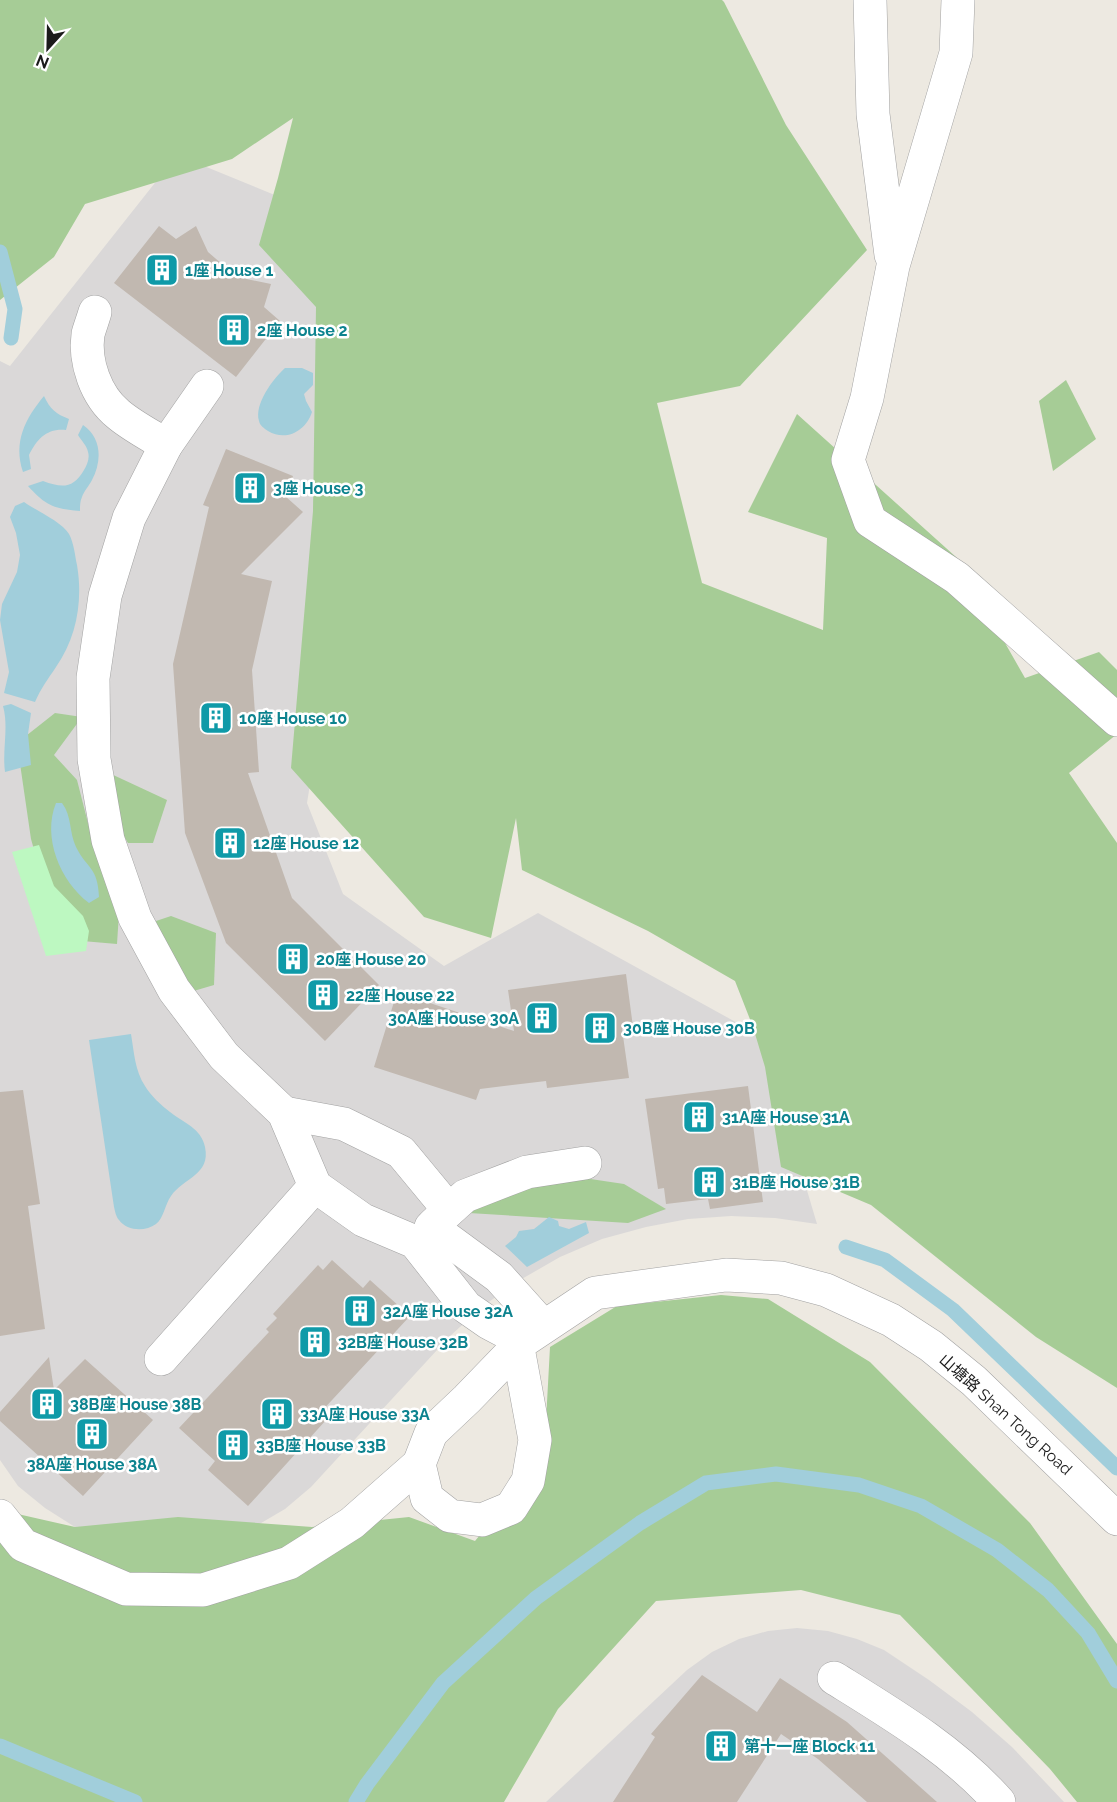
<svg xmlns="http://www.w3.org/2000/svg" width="1117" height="1802" font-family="Raleway,'Noto Sans TC',sans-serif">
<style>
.residential{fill:#dad8d8}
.forest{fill:#a6cc96}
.park{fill:#bdf8c1}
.water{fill:#a1cedb}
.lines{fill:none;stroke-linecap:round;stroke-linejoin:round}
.stream{stroke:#a1cedb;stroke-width:15}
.building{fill:#c1b8b0}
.minor-casing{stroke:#a2a2a2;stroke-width:34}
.minor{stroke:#fff;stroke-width:33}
.labels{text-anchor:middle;stroke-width:5;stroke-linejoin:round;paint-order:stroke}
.culture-label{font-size:16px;font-weight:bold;fill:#0d838f;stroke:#fff;text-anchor:start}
.street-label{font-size:16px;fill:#1b1b1b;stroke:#fff}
</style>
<rect width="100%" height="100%" fill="#ede9e1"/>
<g class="residential">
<path d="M177,155l144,59 5,471 -19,118 36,91 101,72 94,-53 223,123 56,188 -42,-6 -44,-2 -43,3 -42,8 -44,12 -42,18 -40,23 -37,26 -34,31 -138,150 -26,22 -29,17 -181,1 -30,-19 -27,-22 -18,-26v-1099l10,5z"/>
<path d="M797,1628l31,3 29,8 27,11 45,30 43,32 40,35 52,55h-518l141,-132 25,-18 27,-13 29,-8z"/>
</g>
<g class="forest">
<path d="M0,0h722l2,2 62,123 81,125 -127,136 -83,17 45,180 121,47 4,-92 -79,-26 49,-98 159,143 69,121 74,-26 18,18v64l-48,39 48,70v545l-81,-51 -165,-132 -90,-38 -16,-100 -12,-40 -18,-46 -87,-50 -126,-61 -6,-52 -25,120 -67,-21 -133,-149 22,-257 3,-204 -57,-62 19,-67 15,-60 -61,41 -147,45 -31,53 -54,43z"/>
<path d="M1066,380l30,59 -43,32 -14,-70z"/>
<path d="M55,713l27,4 -28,38 23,25 13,51 29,82 -2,31 -58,-5 -28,-100 -14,-96z"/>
<path d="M109,773l58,27 -14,43h-25l-20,-33z"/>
<path d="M171,916l45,17 -2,52 -34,10 -19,-20 -5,-54z"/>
<path d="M577,1177l47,7 42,25 -38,14 -159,-10 30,-18z"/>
<path d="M721,1295l47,4 102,63 160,161 87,121v158h-40l-27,-33 -150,-154 -99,-25 -145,11 -98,108 -54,93h-504v-292l75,17 103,-10 134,10 97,-10 66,24 69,-83 6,-111 67,-41z"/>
</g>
<path class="park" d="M39,845l15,41 29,30 6,15 -3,20 -40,5 -34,-104z"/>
<g class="water">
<path d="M285,368h17l11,5v12l-9,9 2,7 6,11c-6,19 -26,30 -44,19 -4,-3 -8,-5 -9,-10 -5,-17 14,-42 26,-53z"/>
<path d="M44,396c6,13 12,18 25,23l-3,11c-19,-2 -29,9 -37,25l2,14 -8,3c-10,-30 2,-53 21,-76z"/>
<path d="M83,425c19,13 19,36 9,55 -3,6 -8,11 -10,17 -2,4 -2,9 -2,14 -26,-2 -35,-6 -52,-25l15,-5c19,7 30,8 41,-11 3,-5 6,-12 4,-18 -1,-6 -7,-12 -10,-17z"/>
<path d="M24,502c13,9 38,20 45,32 5,9 6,22 8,31 6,35 0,72 -21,102 -8,12 -15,21 -21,35l-31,-9 5,-21 -9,-52 2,-16 15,-32 3,-17 -4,-22 -6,-16 5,-11z"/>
<path d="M11,704l20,9 -3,21 3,31 -26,7c-3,-23 4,-44 -2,-66z"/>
<path d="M56,803h6c10,13 7,29 14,44 11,22 22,20 23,50l-10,6c-29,-22 -47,-66 -33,-100z"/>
<path d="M131,1034c3,18 4,37 14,52 6,10 16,19 25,26 14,11 31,16 35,35 6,28 -22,31 -34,49 -6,8 -7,22 -15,28 -11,8 -29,7 -37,-4 -3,-3 -4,-9 -5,-13l-25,-167z"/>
<path d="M549,1217l9,4 1,5 10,3 17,-7 3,11 -62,34 -22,-21 11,-9 3,-6 15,-2z"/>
</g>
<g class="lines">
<g class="stream">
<path d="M0,252l15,57 -4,29"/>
<path d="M846,1247l39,13 68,50 164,158"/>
<path d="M0,1746l135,56"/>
<path d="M356,1802l11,-18 76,-101 93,-85 104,-75 66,-40 70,-9 83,11 62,21 76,44 51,40 40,43 29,48"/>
</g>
</g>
<g class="building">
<path d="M159,226l17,13 20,-13 12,26 29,25 34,7 -7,23 16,14 -44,56 -122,-94z"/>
<path d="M226,449l67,27 -8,20 18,16 -62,62 31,7 -20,89 7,102 -11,1 44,125 87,87 -54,56 -99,-98 -41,-110 -12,-169 36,-157 -6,-2z"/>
<path d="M626,974l7,53 -11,2 7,49 -82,10 -1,-7 -66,8 -4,11 -102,-33 23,-75 117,39 -6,-41z"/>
<path d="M748,1086l15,116 -53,7 -2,-10 -42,5 -2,-16 -6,1 -13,-90z"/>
<path d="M23,1090l17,114 -12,2 17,123 -45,7v-244z"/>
<path d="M332,1260l31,28 7,-8 40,36 -90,97 7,6 -79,87 -40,-36 7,-9 -36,-33 90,-96 -3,-3 11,-11 -4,-4 45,-49 5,5z"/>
<path d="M49,1357l5,33 31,-31 68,61 -70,76 -83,-75v-9z"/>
<path d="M702,1675l55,37 23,-34 67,44 90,80h-70l-49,-43 -37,-25 -44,68h-124l42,-65 -4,-3z"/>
</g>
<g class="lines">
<defs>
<g id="minor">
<path d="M870,0l3,114 18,141"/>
<path d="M958,0l-2,53 -63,213 -26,132 -19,62 22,61 87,57 160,142"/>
<path d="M95,312c-2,7 -5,15 -7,22 -4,28 8,62 30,80 14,12 32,21 48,31"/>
<path d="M207,386l-41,59 -37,73 -24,78 -12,82 1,81 14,81 27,78 39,72 50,66 60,57 31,73 48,34 52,22 51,65 23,16 34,18"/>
<path d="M284,1113l60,11 57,28 48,58"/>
<path d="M434,1224l31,-28 62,-24 58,-9"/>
<path d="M431,1227l68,50 44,49"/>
<path d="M518,1348l17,92 -7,41 -17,27 -29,12 -32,-4 -23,-18 -8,-34 12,-31 36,-34 56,-58 72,-48 131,-18 55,3 45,12 65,30 40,26 43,35 143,138"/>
<path d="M161,1359l154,-173"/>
<path d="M0,1516l23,29 103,44 77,1 86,-27 63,-40 67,-59"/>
<path d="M834,1678c58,36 119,72 165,124"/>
</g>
</defs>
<use href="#minor" class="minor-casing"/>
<use href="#minor" class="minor"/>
</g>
<defs>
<symbol id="building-square" viewBox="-11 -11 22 22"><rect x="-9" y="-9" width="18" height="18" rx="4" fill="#0f9aa8" stroke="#fff"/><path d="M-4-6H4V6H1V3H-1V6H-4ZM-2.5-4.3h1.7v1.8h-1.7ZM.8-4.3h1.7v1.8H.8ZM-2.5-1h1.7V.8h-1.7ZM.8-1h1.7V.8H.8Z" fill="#fff"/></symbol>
</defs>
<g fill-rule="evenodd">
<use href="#building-square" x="143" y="251" width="38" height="38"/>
<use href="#building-square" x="215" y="311" width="38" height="38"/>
<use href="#building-square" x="231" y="469" width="38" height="38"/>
<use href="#building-square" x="197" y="699" width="38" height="38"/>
<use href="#building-square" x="211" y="824" width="38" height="38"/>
<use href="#building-square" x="274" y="940" width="38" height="38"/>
<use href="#building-square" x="304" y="976" width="38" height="38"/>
<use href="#building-square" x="523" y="999" width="38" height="38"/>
<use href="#building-square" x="581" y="1009" width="38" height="38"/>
<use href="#building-square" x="680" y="1098" width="38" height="38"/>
<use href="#building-square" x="690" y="1163" width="38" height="38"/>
<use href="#building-square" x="341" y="1292" width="38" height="38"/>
<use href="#building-square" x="296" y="1323" width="38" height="38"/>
<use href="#building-square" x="28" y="1385" width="38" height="38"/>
<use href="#building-square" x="258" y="1395" width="38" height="38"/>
<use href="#building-square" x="73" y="1415" width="38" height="38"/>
<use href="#building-square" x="214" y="1426" width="38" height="38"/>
<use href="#building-square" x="702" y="1727" width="38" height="38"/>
</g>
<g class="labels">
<g class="culture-label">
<text x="185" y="276">1座 House 1</text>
<text x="257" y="336">2座 House 2</text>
<text x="273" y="494">3座 House 3</text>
<text x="239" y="724">10座 House 10</text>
<text x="253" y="849">12座 House 12</text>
<text x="316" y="965">20座 House 20</text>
<text x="346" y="1001">22座 House 22</text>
<text x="519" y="1024" text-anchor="end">30A座 House 30A</text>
<text x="623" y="1034">30B座 House 30B</text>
<text x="722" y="1123">31A座 House 31A</text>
<text x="732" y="1188">31B座 House 31B</text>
<text x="383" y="1317">32A座 House 32A</text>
<text x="338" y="1348">32B座 House 32B</text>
<text x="70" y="1410">38B座 House 38B</text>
<text x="300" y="1420">33A座 House 33A</text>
<text x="256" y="1451">33B座 House 33B</text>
<text x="92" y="1470" text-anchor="middle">38A座 House 38A</text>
<text x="744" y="1752">第十一座 Block 11</text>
</g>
<g class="street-label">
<text transform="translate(1006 1414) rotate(42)" y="6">山塘路 Shan Tong Road</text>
</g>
</g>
<g transform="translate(48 48) rotate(202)" stroke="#ffffff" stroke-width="4.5" paint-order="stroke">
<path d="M0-4.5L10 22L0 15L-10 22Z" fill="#1b1b1b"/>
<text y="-9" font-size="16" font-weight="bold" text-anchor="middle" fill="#1b1b1b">N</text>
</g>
</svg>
